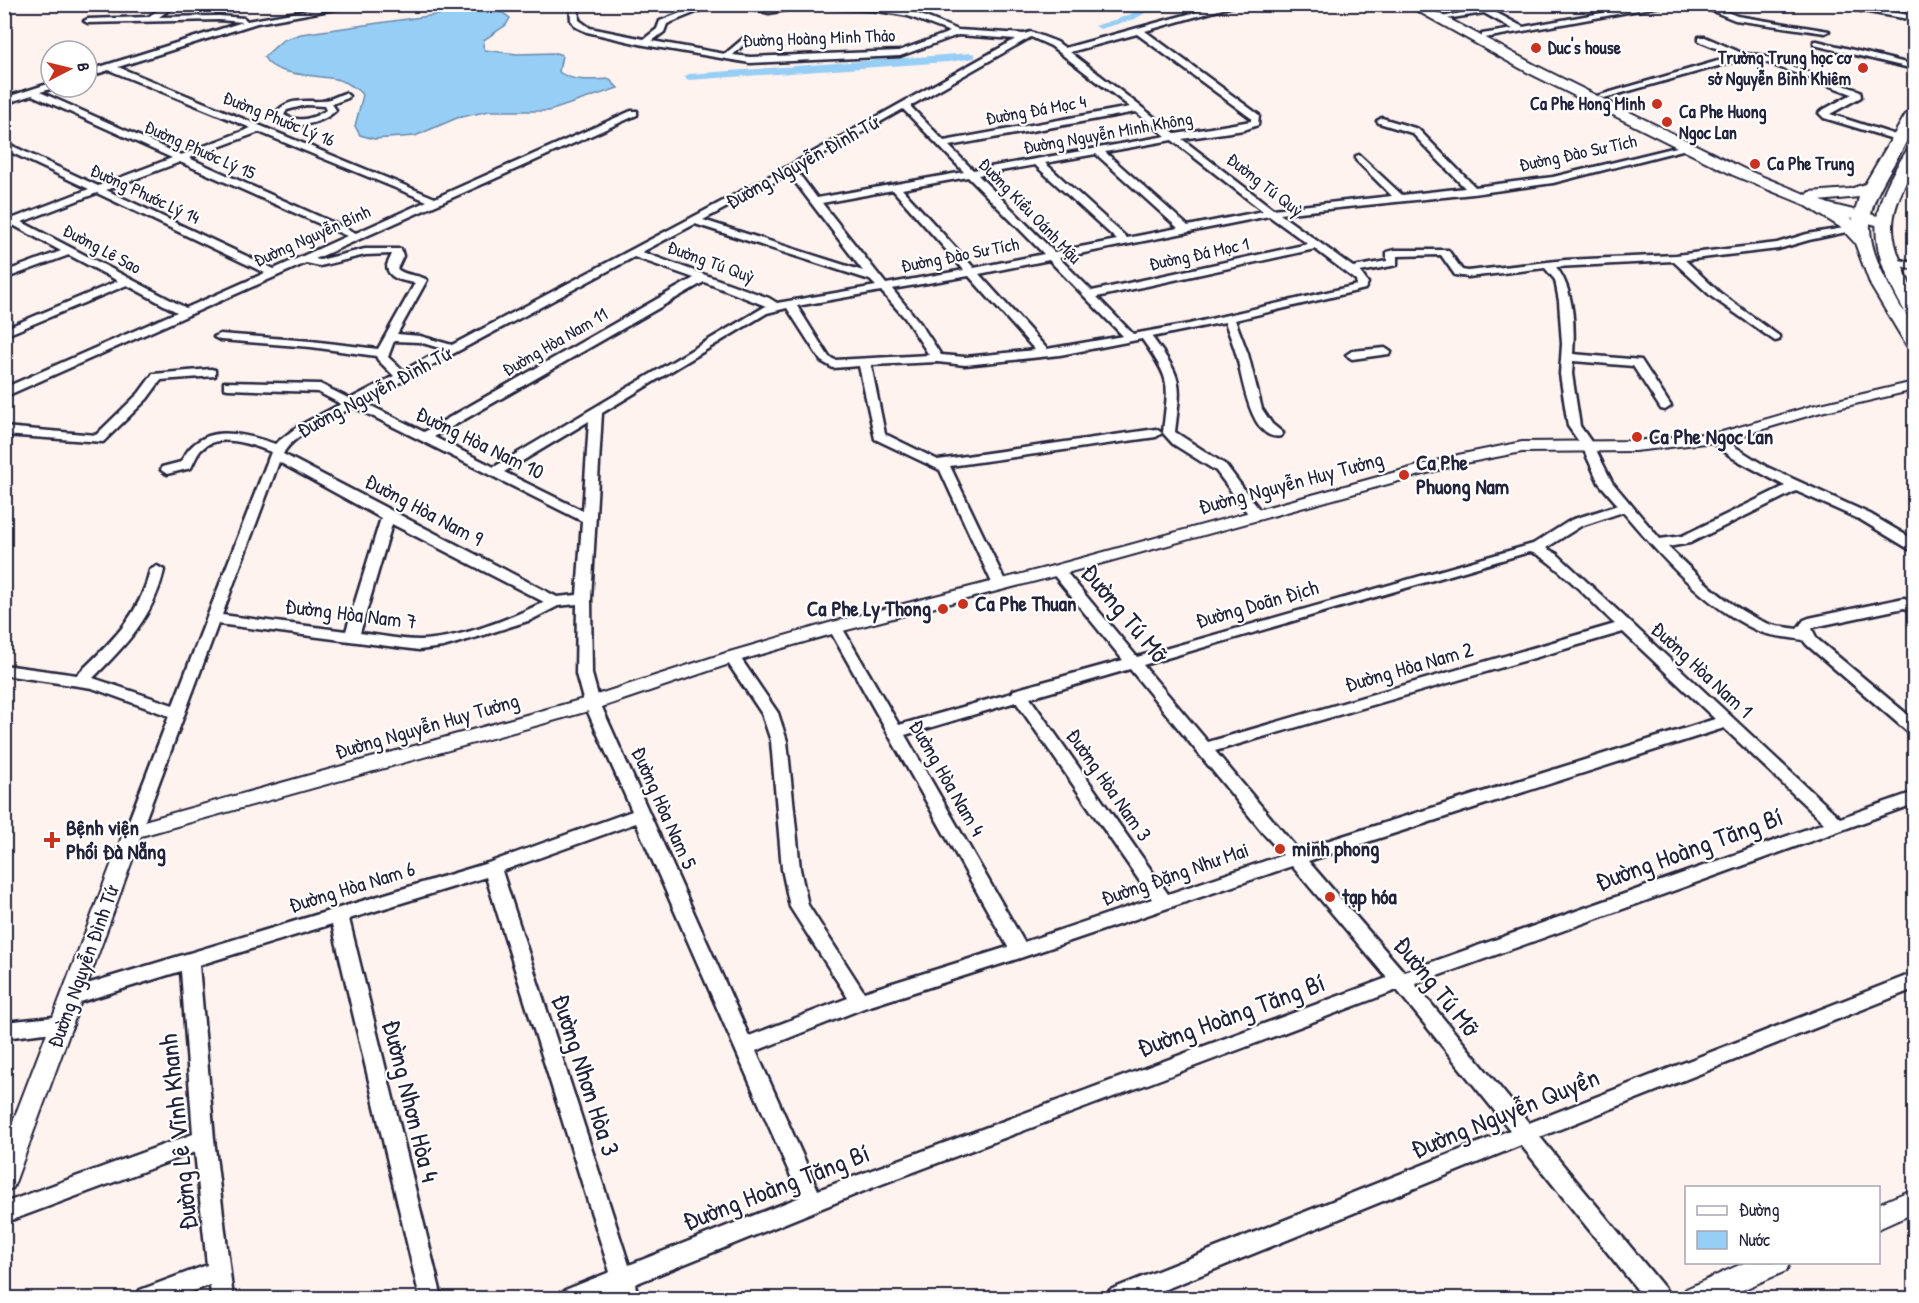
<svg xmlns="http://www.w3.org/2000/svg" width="1919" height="1303" font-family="'Patrick Hand',sans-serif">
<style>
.water{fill:#97cef5;stroke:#6889ab;stroke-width:1.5}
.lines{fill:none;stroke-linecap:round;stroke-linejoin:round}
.canal{fill:#97cef5;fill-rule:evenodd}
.minor-casing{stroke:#22223b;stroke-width:5}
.tertiary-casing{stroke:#22223b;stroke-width:4}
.primary-casing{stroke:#22223b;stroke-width:4}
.trunk-casing{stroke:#22223b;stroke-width:4}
.minor{fill:#fff;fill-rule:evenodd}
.tertiary{fill:#fff;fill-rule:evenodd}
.primary{fill:#fff;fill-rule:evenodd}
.trunk{fill:#fff;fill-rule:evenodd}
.poi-dot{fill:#c8321e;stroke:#fff;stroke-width:2}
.labels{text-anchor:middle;stroke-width:4.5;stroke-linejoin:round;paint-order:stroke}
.far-street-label{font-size:18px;fill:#22223b;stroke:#fff}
.far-poi-label{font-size:18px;font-weight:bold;fill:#22223b;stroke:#fff;text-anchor:start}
.street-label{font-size:21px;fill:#22223b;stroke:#fff}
.poi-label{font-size:21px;font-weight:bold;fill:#22223b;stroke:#fff;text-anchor:start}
.near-street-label{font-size:26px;fill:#22223b;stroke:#fff}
</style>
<rect width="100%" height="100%" fill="#fef3ef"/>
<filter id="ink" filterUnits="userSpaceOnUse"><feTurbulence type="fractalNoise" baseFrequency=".0167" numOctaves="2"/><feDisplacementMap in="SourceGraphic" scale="12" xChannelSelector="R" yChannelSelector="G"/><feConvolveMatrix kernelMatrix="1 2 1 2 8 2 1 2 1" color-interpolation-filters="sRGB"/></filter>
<g filter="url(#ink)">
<path class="water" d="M478,9l25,4 7,5 -4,7 -22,15 -1,6 2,4 32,4 39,-1 6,2 -3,17c14,10 33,8 50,7l9,9 -69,23h-60l-32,7 -42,18 -41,3 -14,-4 -5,-9 8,-31c-7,-7 -14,-12 -24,-15 -20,-6 -65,-2 -75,-23l19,-17 18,-6z"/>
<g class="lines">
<g class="canal">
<path d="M1148,4h12l-25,15 -35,10 -5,-3 34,-11z"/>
<path d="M971,53l4,1v4l-27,4 -259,18 -5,-3 5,-3z"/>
</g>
<defs>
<g id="minor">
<path d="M167,4h10l-18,13 60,-1 25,2 3,3 95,-17h21l-106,19 -139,44 317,131 196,-87h6v4l-322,144 5,1 45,-11h36l2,7 -6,13c10,8 22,5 30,11l-30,54 23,2 32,9 335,-178 229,-128 -58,-4 -58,21 -150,7 -106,-18 -57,-13 -11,-5 -5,-7 -1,-16h8l1,16 11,8 54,11 13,-10 3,-8 44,-17h12l-49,20 -3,8 -12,9 73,13 19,-16 4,2 -15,15 17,2 149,-6 51,-19 -42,-16 -36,-6 -70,-3 -33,6 -36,-9h17l19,5 23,-5h80l41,8 45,18 66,4 7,-2 26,10 8,6 160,-44h15l-95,27 114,84 -1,10 -14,5 -62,9 91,70 119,-13 -36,-36v-4l3,-1 43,40 63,-7 -53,-55 -33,-10 -2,-2 5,-3 36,11 57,58 78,-10 136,-33 5,3 -141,36 -80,11 -193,20 73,53 34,-6v-9l8,-2h53l14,20 6,1 97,-11 111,-5 101,-12 30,-9 49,-8v4l-47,10 -31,9 -93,11 35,33 59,43v4l-4,1 -63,-44 -39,-36 -117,6c18,22 19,59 17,87l68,6 30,46 -6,4 -4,-1 -28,-43 -60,-5 -1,13 8,52 14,20 18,36 48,57 22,-3 103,-50 -52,-28 -24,-18 -2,-3 2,-3 4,-1 54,34 103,47 44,26v10l-5,-1 -48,-29 -65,-29 -106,52 -22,4c27,26 64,64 101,77 8,3 19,3 28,5l7,-9 5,-2 95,-20 10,3v10l-10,-3 -90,19 -2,2 5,10 97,81v13l-6,-1 -101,-87 -4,-5c-14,-3 -31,-3 -45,-9 -54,-25 -97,-74 -135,-119l-42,14 -35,22 11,6 283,264 74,-26v12l-499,180 114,139 385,-150v16l-374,148 126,153 3,8h-25l-123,-153 -377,153h-37l3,-8 400,-160 -113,-140 -523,197 -239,97 3,14h-22l-1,-6 -16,6h-37l3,-8 45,-18 -124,-395 -137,42 93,379h-22l-88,-374 -133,41 15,174 19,159h-22l-1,-13 -35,13h-38l3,-8 67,-25 -12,-113 -191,71v-20l189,-69 -12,-163 -107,33 -7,-2 -2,-6 2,-6 421,-127 144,-52 -48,-108 -8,-29 1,-70 -19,2 -27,14 -47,15 -41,12 -24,3 -201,-26 -77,207 -2,5 -6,1 -6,-1 -2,-5 44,-115 -77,-28 -88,-13v-10l73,10c32,-31 63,-59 73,-105l7,-4 7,4c-10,46 -39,76 -71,108l80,27 98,-253c-20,-8 -55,-21 -71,-1 -4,5 -6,11 -9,17l-24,6 -6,-4 1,-3 19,-5c19,-40 59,-30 94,-18l22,-17 44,-23 -23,-12 -90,-3 -4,-1v-6l96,2 30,15 44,-23 -16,-16 -2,-4 -65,-9 -91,-7 -6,-3 6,-3 91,7 67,8 37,-66c-12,-2 -28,-4 -28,-18l5,-11 -27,1 -45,11 -14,-3 -302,134v-9l173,-76 -50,-27 -123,51v-7l114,-48 -49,-26 -65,24v-7l57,-21 -48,-26 -9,3 1,-11 9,1 75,-29 -85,-40v-7l94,44 74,-28 -140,-63 -28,9v-6l47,-15v4l3,1 -14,4 141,63 70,-27 -142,-58 -22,7v-6l156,-49 -24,-2 -131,3 -4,-2 4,-2 60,-2zM1137,34l114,84v3l-75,13 -106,-82zM1031,37l20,9 79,61 -186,34 -34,-35zM903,109l61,63 -147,26 -21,-28zM1136,112l30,24 -193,34 -24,-24zM259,132l168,69 -71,32 -167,-75zM1172,140l91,71 -75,15 -83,-74zM1096,154l82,74 -51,10 -82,-75zM180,162l167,74 -73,33 -168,-79zM1035,165l82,75 -63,12 -76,-77zM789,174l74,97 -160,-51zM968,177l76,77 -70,14 -72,-79zM893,190l71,80 -78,14 -64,-81zM97,193l168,80 -79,35 -164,-86zM1269,216l39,28 -216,47 -33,-33zM695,224l175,56 6,6 -99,17 -8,-5 -127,-46zM1315,249l41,31 1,5 -168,39 -56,10 -36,-37zM1441,255l14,20 13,2 77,-9 10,12 4,21 3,43 -2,30 8,52 14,20 17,37 19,22 -47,15 -38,24 -396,113 -75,-90h-10l-2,3 2,3 71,87 -109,30 -2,3 -113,32 -59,-101h-10l-2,3 180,320 -144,45 -56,-87 -8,-36 -13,-128 -9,-28 -41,-60h-10l-3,4 38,57 9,27 11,128 8,38 58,91 -99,38 -149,-333 -8,-29 -1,-75 11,-186 165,-100 20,-5 34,53 12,7 26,-2 16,73 65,31 53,115 7,5 7,-5 -57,-119 206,-29 6,-4 -6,-4 -218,31 -53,-26 -14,-69 66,-3 28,3 95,-10 82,-16c31,44 26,43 21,94l10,11 43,27 36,48 5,1 7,-4 -38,-51 -51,-33c6,-51 9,-51 -23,-95l73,-15c4,12 9,23 12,35 5,19 14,86 44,79l2,-3 -11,-9 -10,-15 -14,-55 -13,-34 130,-31 3,-6 -8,-11 37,-7v-9zM634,257l60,21 -270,154 -61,-30zM1049,260l74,76 -76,13 -68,-75zM969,276l66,74 -70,7 -24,-2 -21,-32 -28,-34zM704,282l62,24 -272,161 -60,-30zM881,291l24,27 24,37 -94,5 -6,-3 -32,-51zM394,341l25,1 24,7 -40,22 -15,-14zM354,407l228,114 -5,74 -20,2 -274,-143c10,-20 51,-38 71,-47zM589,421l-6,90 -79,-39zM279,462l102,56 -35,113 -124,-16zM392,524l152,78c-34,17 -86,37 -124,38 -20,0 -41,-5 -60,-7zM1529,552c17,0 70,58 86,72l-407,118 -65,-77zM1623,632l92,87 -417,131 -83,-99zM1130,669l134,165 19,21 -115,39 -138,-196zM1016,702l136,197 -128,43 -119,-207zM1724,728l100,95 -420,149 -96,-111zM636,823l164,374 -171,68 -127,-394zM1292,866l95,112 -569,212 -62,-139 108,-43 156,-50z"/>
<path d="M1504,4h20l-31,7 30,16 129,-23h20l-187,34h-3v-4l31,-5 -29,-16 -38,6 -4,-2z"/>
<path d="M1695,4h12l30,12 92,15 -4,2 -90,-13z"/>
<path d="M1822,4h22l70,12v4z"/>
<path d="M1699,37h6l39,17 17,1 99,36 1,6 -31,17 75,24 -5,3 -76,-23 -5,-5 2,-2 31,-17 -95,-35h-14l-139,39 -7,-2 138,-40 -36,-15z"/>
<path d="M1817,41l97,24v4l-100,-24v-4z"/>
<path d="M345,93l4,3 -1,2 -16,6 4,6 -2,2c-13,12 -47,21 -60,3 13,-18 29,-13 48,-14 8,-1 16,-6 23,-8zM306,105l18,1 2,4c-12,9 -29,13 -42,5l3,-5z"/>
<path d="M1890,258l24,5v6l-28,-6 -1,-2z"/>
<path d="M1385,348l6,4 -2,2 -37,5 -6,-4 6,-4z"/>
<path d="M211,369l4,1v6l-54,4 -14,19 -44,43 -99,-7v-8l92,8 43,-42 14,-19z"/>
<path d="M63,1016l7,2 3,6 -3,6 -66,8v-16z"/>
</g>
<g id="tertiary">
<path d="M1914,382v8l-93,22 -98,29 -88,10 -113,1 -62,12 -397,110 -224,58 -101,29 -139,47 -458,128 -125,344 -3,8 -9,3v-46l122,-319 461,-128 139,-45 103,-30 224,-57 405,-111 64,-13 113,-1 87,-9 90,-26z"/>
<path d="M1914,1189v24l-36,16v-25z"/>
<path d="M1746,1262h44l-4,9 -62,27h-42l4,-9z"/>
</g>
<path id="primary" d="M1405,4h16l116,62 207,103 85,35 61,15 2,3 -8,5 -66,-17 -85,-35 -206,-103z"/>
<g id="trunk">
<path d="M1914,109c4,35 -43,73 -44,115 -1,28 17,58 30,82 5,7 13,16 14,24 2,5 1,13 0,18l-7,-2 -36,-60 -16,-43 -15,-16 -35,-22 7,-5 -5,-4 2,-4 41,-3 15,-5 41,-70zM1859,197l-6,23 -34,-19z"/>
<path d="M1914,147c3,27 -21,48 -21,80 0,32 25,58 21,89l-7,-2 -3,-4c-37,-65 -38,-99 4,-161z"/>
</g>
</defs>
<use href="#minor" class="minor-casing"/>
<use href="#tertiary" class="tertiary-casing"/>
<use href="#primary" class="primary-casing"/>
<use href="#trunk" class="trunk-casing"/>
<use href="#minor" class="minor"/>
<use href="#tertiary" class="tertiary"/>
<use href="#primary" class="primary"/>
<use href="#trunk" class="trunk"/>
</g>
</g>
<g class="poi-dot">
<circle cx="1536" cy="48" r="6"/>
<circle cx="1863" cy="68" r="6"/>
<circle cx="1657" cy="104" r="6"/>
<circle cx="1667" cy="122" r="6"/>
<circle cx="1755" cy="164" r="6"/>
<circle cx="1637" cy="437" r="6"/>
<circle cx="1404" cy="475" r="6"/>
<circle cx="963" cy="604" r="6"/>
<circle cx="943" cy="609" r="6"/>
<path d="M49 831h6v6h6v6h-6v6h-6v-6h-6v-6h6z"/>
<circle cx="1280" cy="849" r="6"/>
<circle cx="1330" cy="897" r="6"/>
</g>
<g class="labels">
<g class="far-street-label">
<text transform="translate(819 38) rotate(-2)" y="6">Đường Hoàng Minh Thảo</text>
<text transform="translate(1036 110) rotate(-10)" y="6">Đường Đá Mọc 4</text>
<text transform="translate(279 119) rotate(22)" y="6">Đường Phước Lý 16</text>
<text transform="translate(1108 133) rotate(-10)" y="6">Đường Nguyễn Minh Không</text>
<text transform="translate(200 150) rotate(24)" y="6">Đường Phước Lý 15</text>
<text transform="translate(1578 153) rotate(-12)" y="6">Đường Đào Sư Tích</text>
<text transform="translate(1265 185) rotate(38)" y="6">Đường Tú Quỳ</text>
<text transform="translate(145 194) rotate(25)" y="6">Đường Phước Lý 14</text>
<text transform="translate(1030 211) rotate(46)" y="6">Đường Kiều Oánh Mậu</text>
<text transform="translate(312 236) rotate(-24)" y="6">Đường Nguyễn Bính</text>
<text transform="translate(102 249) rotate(28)" y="6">Đường Lê Sao</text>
<text transform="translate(1199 254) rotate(-12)" y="6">Đường Đá Mọc 1</text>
<text transform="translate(960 255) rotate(-11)" y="6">Đường Đào Sư Tích</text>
<text transform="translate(711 262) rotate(20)" y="6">Đường Tú Quỳ</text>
<text transform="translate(555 342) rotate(-30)" y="6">Đường Hòa Nam 11</text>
</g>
<g class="far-poi-label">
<text x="1548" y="54">Duc's house</text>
<text x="1851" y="64" text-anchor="end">Trường Trung học cơ<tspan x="1851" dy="21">sở Nguyễn Bỉnh Khiêm</tspan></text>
<text x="1645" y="110" text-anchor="end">Ca Phe Hong Minh</text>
<text x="1679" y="118">Ca Phe Huong<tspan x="1679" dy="21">Ngoc Lan</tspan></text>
<text x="1767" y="170">Ca Phe Trung</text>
</g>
<g class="street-label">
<text transform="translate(802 162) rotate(-29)" y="7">Đường Nguyễn Đình Tứ</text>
<text transform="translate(374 392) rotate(-28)" y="7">Đường Nguyễn Đình Tứ</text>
<text transform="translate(480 443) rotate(26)" y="7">Đường Hòa Nam 10</text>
<text transform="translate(1291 483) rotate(-15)" y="7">Đường Nguyễn Huy Tưởng</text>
<text transform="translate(424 510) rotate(28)" y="7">Đường Hòa Nam 9</text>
<text transform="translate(1257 604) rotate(-16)" y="7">Đường Doãn Địch</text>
<text transform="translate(351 614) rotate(7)" y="7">Đường Hòa Nam 7</text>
<text transform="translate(1409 667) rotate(-16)" y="7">Đường Hòa Nam 2</text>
<text transform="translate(1702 670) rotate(43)" y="7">Đường Hòa Nam 1</text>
<text transform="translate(427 726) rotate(-16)" y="7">Đường Nguyễn Huy Tưởng</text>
<text transform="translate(947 778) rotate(60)" y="7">Đường Hòa Nam 4</text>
<text transform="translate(1109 785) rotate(55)" y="7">Đường Hòa Nam 3</text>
<text transform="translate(664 808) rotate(66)" y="7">Đường Hòa Nam 5</text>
<text transform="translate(1175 874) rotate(-19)" y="7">Đường Đặng Như Mai</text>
<text transform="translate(352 887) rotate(-17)" y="7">Đường Hòa Nam 6</text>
<text transform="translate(83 967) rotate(-70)" y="7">Đường Nguyễn Đình Tứ</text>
</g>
<g class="poi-label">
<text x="1649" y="444">Ca Phe Ngoc Lan</text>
<text x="1416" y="470">Ca Phe<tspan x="1416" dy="24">Phuong Nam</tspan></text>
<text x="975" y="611">Ca Phe Thuan</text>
<text x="931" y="616" text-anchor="end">Ca Phe Ly Thong</text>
<text x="66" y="835">Bệnh viện<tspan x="66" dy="24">Phổi Đà Nẵng</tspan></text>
<text x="1292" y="856">minh phong</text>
<text x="1342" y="904">tạp hóa</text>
</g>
<g class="near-street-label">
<text transform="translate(1125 613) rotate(50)" y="9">Đường Tú Mỡ</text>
<text transform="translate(1689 849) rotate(-20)" y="9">Đường Hoàng Tăng Bí</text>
<text transform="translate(1437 986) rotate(51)" y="9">Đường Tú Mỡ</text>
<text transform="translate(1231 1015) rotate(-20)" y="9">Đường Hoàng Tăng Bí</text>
<text transform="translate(586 1075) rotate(72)" y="9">Đường Nhơn Hòa 3</text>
<text transform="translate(411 1101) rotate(76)" y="9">Đường Nhơn Hòa 4</text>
<text transform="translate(1505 1113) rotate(-22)" y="9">Đường Nguyễn Quyền</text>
<text transform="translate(178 1132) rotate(-96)" y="9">Đường Lê Vĩnh Khanh</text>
<text transform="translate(776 1187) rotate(-21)" y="9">Đường Hoàng Tăng Bí</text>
</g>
</g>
<rect width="1919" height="1303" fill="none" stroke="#fff" stroke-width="24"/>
<rect x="12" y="12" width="1895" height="1279" fill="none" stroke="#22223b" stroke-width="2" filter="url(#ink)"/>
<rect x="1685" y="1186" width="195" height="78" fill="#ffffff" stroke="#a7a7b1" stroke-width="1.5"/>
<rect x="1697" y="1206" width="30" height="9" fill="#ffffff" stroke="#a7a7b1" stroke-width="1.5"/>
<text x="1739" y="1216" font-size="18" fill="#22223b">Đường</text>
<rect x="1697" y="1231" width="30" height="18" fill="#97cef5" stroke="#a7a7b1" stroke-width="1.5"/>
<text x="1739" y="1246" font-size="18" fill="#22223b">Nước</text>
<g transform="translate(69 69) rotate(83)"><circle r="28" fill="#ffffff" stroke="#a7a7b1" stroke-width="1.5"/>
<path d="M0-4.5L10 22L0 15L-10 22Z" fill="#c8321e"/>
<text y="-9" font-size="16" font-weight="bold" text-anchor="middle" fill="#22223b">B</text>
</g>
</svg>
